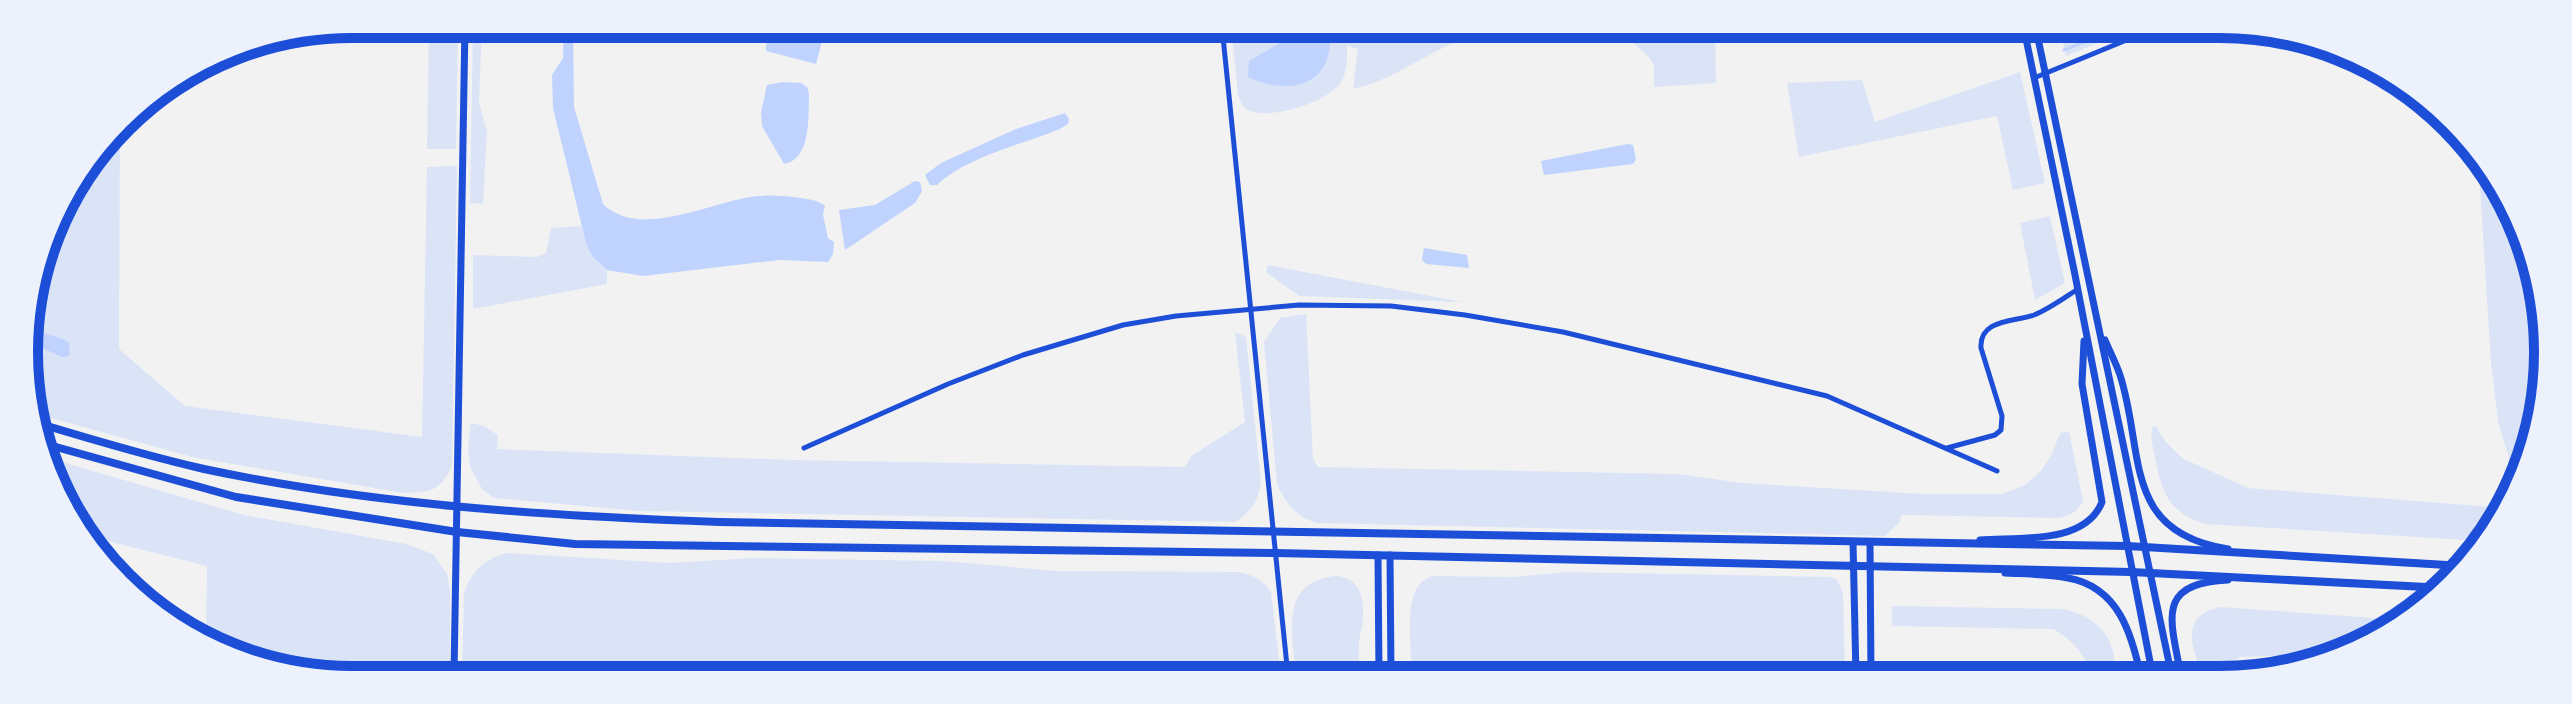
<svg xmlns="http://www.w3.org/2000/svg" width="2572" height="704" font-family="Lora,serif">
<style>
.green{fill:#dbe4f7}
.water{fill:#bfd3fe}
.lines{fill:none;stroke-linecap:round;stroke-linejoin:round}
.stream{stroke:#bfd3fe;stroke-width:3}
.minor{stroke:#1d4ed8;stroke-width:5}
.tertiary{stroke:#1d4ed8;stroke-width:7}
.primary{stroke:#1d4ed8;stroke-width:8}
.rim{fill:none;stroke:#1d4ed8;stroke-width:10}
</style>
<rect width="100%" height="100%" fill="#f2f2f2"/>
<g class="green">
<path d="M429,24h29l-2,125h-29z"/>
<path d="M473,24h9l-3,78 8,30 -4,72 -13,-1z"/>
<path d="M1231,27l281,1c-20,5 -42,8 -61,16 -33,15 -64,38 -98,45l5,-40 -11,-3c0,13 1,24 -6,36 -12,20 -72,39 -93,28 -6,-3 -8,-9 -10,-15z"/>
<path d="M1616,28h99l1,55 -62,4v-22l-6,-9z"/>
<path d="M2060,30h70l-64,26z"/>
<path d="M2020,72l25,111 -32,7 -16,-74 -198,41 -12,-74 75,-3 13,42z"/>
<path d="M120,126l-1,223 66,57 237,31 5,-270 30,-1 -5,299c-11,27 -22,27 -49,28l-211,-36 -159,-44 -8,-83 33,-123z"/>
<path d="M2478,155l14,14 50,119v128l-24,71 -20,-65 -7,-59z"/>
<path d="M2050,216l15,67 -30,17 -15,-77z"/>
<path d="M581,226l11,30 15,14v14l-134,25v-54l64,2 9,-4 5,-25z"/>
<path d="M1268,265l194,37 -163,-6 -33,-24z"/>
<path d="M1306,314l7,145 5,8 360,7 64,9 182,11h78l23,-9 15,-13 11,-16 9,-23 9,-2 14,70c-6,11 -11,14 -24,17l-158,-3 -1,7 -15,14 -568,-13c-21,-6 -31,-19 -40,-39l-13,-142 16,-24z"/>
<path d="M1235,332l11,5 15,146c-3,19 -10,28 -25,39l-597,-11 -145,-13 -12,-9 -12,-22 -2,-16 3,-28 13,3 14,9 -1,14 296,11 392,7 6,-11 54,-34z"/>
<path d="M2156,426l9,15 17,17 66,30 259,20 -24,33 -278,-17c-36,-12 -43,-30 -50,-66 -2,-10 -5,-21 -3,-31z"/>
<path d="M45,457l199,58 162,29 27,10 14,20 3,16v84h-162l-82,-31 1,-77 -124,-31z"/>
<path d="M507,553l163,10 83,-5 190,3 114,10 181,1c15,3 24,7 33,20l10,84 -819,-2 2,-81c7,-21 21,-35 43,-40z"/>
<path d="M1567,572l264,5 6,3 6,13 2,84 -433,-1c0,-27 -12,-91 20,-100l81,1z"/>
<path d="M1335,576c32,1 31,37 25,60 -3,12 0,28 0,40h-64c-3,-41 -18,-94 39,-100z"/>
<path d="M1892,606l170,3c24,4 45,18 51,42 2,9 2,18 4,26h-22c-10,-20 -22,-38 -42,-48l-161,-3z"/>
<path d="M2221,607l181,13c-21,15 -72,52 -98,35l-65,2 -17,20h-18c-13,-29 -25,-62 17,-70z"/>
</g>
<g class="water">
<path d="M564,25h9l1,82 29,97c38,37 110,-4 155,-8 14,-1 30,0 44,2 8,2 16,2 23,8l-2,9 5,23 6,4 -1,12 -5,8 -48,-2 -137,16 -36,-6 -15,-14 -6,-13 -33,-135 -1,-33 11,-17z"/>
<path d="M767,25l59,1 -10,38 -50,-13z"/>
<path d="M1296,27h19l-3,6 2,10 16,-3c0,48 -45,55 -82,37l1,-16 39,-23z"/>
<path d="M783,82l18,1 6,4 2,6c-1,23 3,66 -25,71l-22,-38 -1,-14 6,-27z"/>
<path d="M1065,113l4,6 -1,5 -8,5c-37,15 -94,28 -123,56h-7l-5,-10 16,-12 75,-34z"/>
<path d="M1627,144l6,1 3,14 -3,5 -89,11 -3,-14z"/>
<path d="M915,181l5,1 2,9 -7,12 -70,47 -6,-40 36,-5z"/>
<path d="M1424,248l43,7 2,13 -43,-4 -4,-4z"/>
<path d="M25,328c14,6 32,6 44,15l1,11 -3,3h-5l-36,-16z"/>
</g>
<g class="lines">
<path class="stream" d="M2064,50l50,-20"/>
<g class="minor">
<path d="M1222,27l66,649"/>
<path d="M2034,78l117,-48"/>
<path d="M804,448l144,-64 75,-29 100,-30 53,-9 123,-11 92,1 74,9 98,17 264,64 170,75"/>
<path d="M1947,448l48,-13 6,-5 1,-14 -21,-68c-2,-29 33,-26 53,-33 15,-6 30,-17 44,-26"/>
</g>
<g class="tertiary">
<path d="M2024,29l51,246 78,402"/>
<path d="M2036,29l136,648"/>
<path d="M2105,340c5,12 11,23 15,35 25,77 1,157 108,174"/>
<path d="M1980,540c39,-3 105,5 122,-38l-20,-118 2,-43"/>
<path d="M1853,542l3,135"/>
<path d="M1870,542l1,135"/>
<path d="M1378,555l1,121"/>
<path d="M1390,555l1,121"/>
<path d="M2005,573c21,1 43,1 63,5 51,9 64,57 73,99"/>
<path d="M454,674l11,-650"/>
<path d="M2181,677c-9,-55 -28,-94 47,-97"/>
</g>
<g class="primary">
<path d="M34,422c56,17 113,34 170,47 169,36 343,47 515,53l1408,24 337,20"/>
<path d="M38,442l198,55 221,35 118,12 700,9 856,19 315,16"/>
</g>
</g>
<path d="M0 0H2572V704H0ZM352 38H2220A314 314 0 0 1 2534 352V352A314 314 0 0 1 2220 666H352A314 314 0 0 1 38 352V352A314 314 0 0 1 352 38Z" fill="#edf1fc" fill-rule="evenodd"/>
<path class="rim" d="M352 38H2220A314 314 0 0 1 2534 352V352A314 314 0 0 1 2220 666H352A314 314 0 0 1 38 352V352A314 314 0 0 1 352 38Z"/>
</svg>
